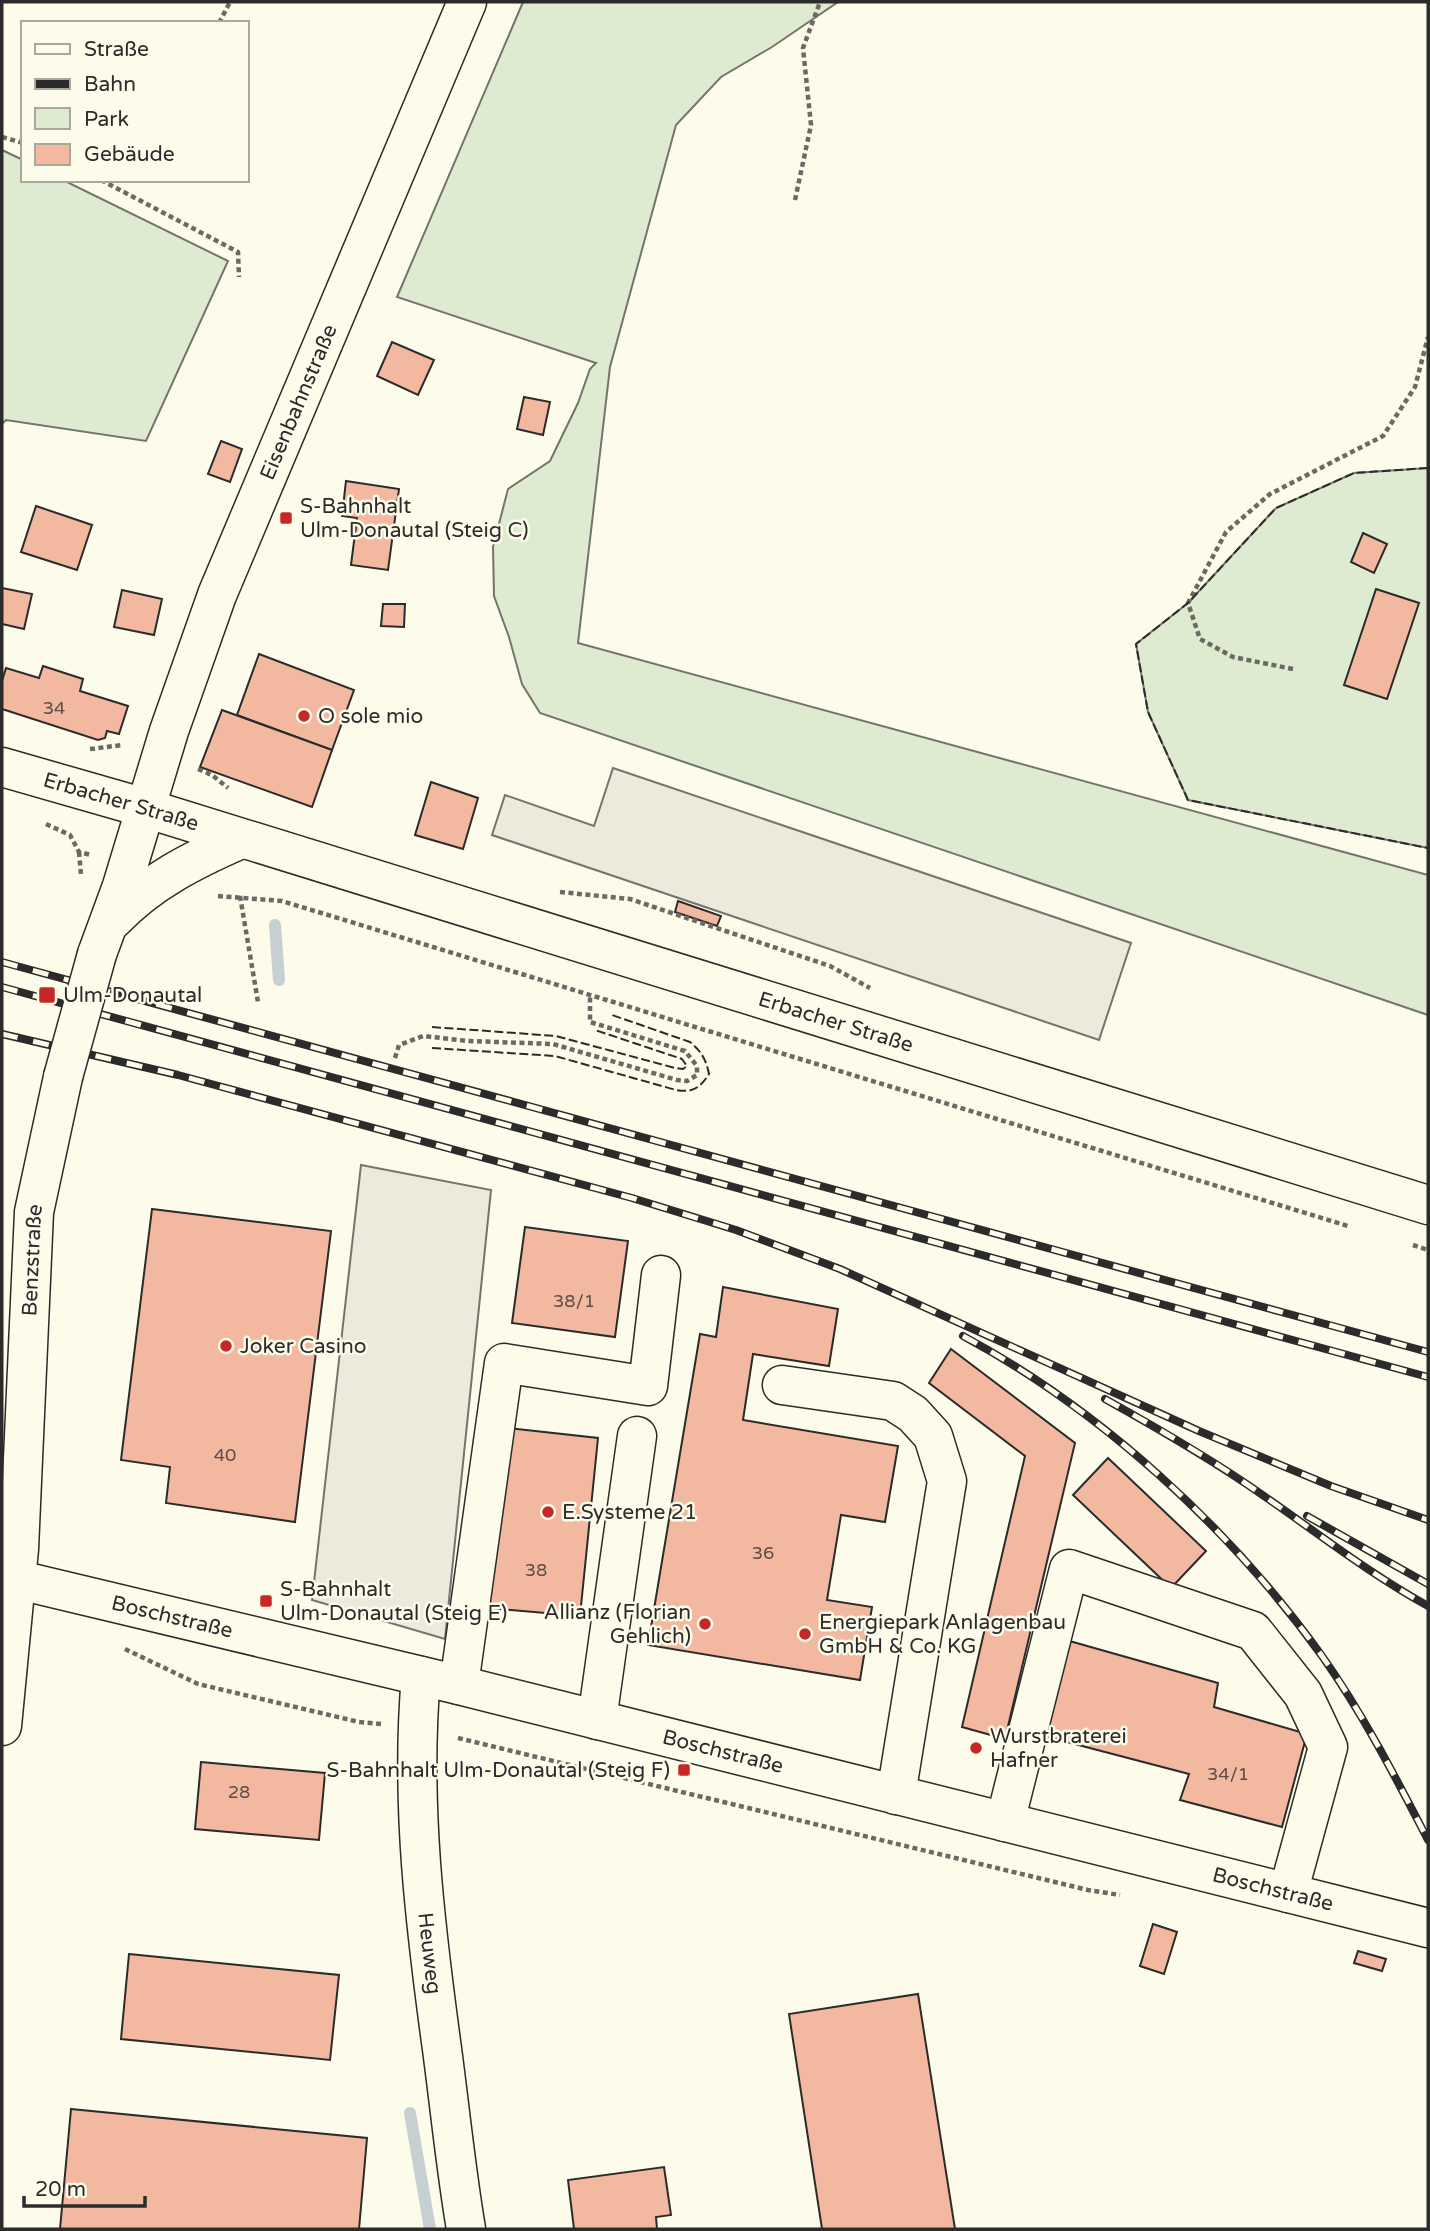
<svg xmlns="http://www.w3.org/2000/svg" width="1430" height="2231" font-family="'Varela Round',sans-serif">
<style>
.green{fill:#deebd1;stroke:#74746e;stroke-width:2}
.parking{fill:#eceadb;stroke:#74746e;stroke-width:2}
.lines{fill:none;stroke-linecap:round;stroke-linejoin:round}
.stream{stroke:#c7d0d0;stroke-width:12}
.building{fill:#f2b8a0;stroke:#2b2b2b;stroke-width:2}
.minor-casing{stroke:#2b2b2b;stroke-width:41}
.major-casing{stroke:#2b2b2b;stroke-width:41}
.path{stroke:#6a6964;stroke-width:4.5;stroke-dasharray:5 3.5;stroke-linecap:butt}
.minor{stroke:#fdfbea;stroke-width:38}
.major{stroke:#fdfbea;stroke-width:38}
.rail-casing{stroke:#2b2b2b;stroke-width:8}
.rail{stroke:#fdfbea;stroke-width:5;stroke-dasharray:16;stroke-linecap:butt}
.minor-bridge-casing{stroke:#2b2b2b;stroke-width:41;stroke-linecap:butt}
.minor-bridge{stroke:#fdfbea;stroke-width:38}
.fence{stroke:#2b2b2b;stroke-width:2;stroke-dasharray:9 3.5;stroke-linecap:butt}
.poi-dot{fill:#c62828;stroke:#fdfbea;stroke-width:2.5}
.labels{text-anchor:middle;stroke-width:5;stroke-linejoin:round;paint-order:stroke}
.number-label{font-size:18px;fill:#5d4e48}
.street-label{font-size:21px;fill:#2b2b2b;stroke:#fdfbea}
.poi-label{font-size:21px;fill:#2b2b2b;stroke:#fdfbea;text-anchor:start}
</style>
<rect width="100%" height="100%" fill="#fdfbea"/>
<g class="green">
<path d="M523,2h315l-66,45 -51,30 -45,48 -66,242 -32,276 850,232v140l-888,-302 -18,-29 -13,-47 -15,-41 -1,-49 15,-58 42,-28 28,-58 12,-34 6,-6 -199,-66z"/>
<path d="M2,150l21,10v20h40l165,81 -82,180 -140,-21 -4,4z"/>
<path d="M1428,468v380l-240,-48 -40,-88 -12,-68 52,-41 88,-95 78,-35z"/>
</g>
<g class="parking">
<path d="M613,768l518,175 -32,97 -607,-205 13,-40 89,31z"/>
<path d="M361,1165l130,25 -46,449 -133,-39z"/>
</g>
<g class="lines">
<g class="stream">
<path d="M275,925l4,55"/>
<path d="M410,2113l20,116"/>
</g>
</g>
<g class="building">
<path d="M392,342l42,18 -16,35 -41,-19z"/>
<path d="M524,397l26,5 -7,33 -26,-6z"/>
<path d="M221,441l21,8 -12,33 -22,-8z"/>
<path d="M346,481l53,8 -11,81 -37,-5 6,-47 -15,-2z"/>
<path d="M36,506l56,19 -15,45 -56,-18z"/>
<path d="M1363,533l24,11 -13,29 -23,-11z"/>
<path d="M2,588l30,6 -8,35 -22,-5z"/>
<path d="M1376,589l43,14 -32,96 -43,-14z"/>
<path d="M122,590l40,9 -8,36 -40,-8z"/>
<path d="M383,604h22l-1,23 -23,-1z"/>
<path d="M259,654l95,36 -22,60 -95,-35z"/>
<path d="M43,666l40,13 -3,12 48,15 -9,28 -12,-3 -2,7 -7,2 -96,-31v-28l4,-13 33,10z"/>
<path d="M222,710l110,40 -20,57 -112,-40z"/>
<path d="M431,782l47,16 -15,51 -48,-14z"/>
<path d="M678,901l43,15 -4,10 -42,-14z"/>
<path d="M152,1209l179,22 -36,291 -129,-19 4,-36 -49,-7z"/>
<path d="M525,1227l103,14 -13,96 -103,-14z"/>
<path d="M723,1287l115,22 -9,57 -76,-12 -10,66 155,26 -13,76 -44,-7 -14,85 45,7 -12,73 -212,-35 52,-311 16,3z"/>
<path d="M951,1349l124,94 -70,296 -43,-12 63,-271 -96,-73z"/>
<path d="M508,1428l90,10 -18,178 -93,-8z"/>
<path d="M1108,1458l98,93 -35,37 -98,-93z"/>
<path d="M1066,1640l152,43 -4,24 93,27 -25,93 -102,-27 9,-26 -145,-38z"/>
<path d="M201,1762l124,11 -6,67 -124,-11z"/>
<path d="M1153,1924l24,8 -13,42 -24,-8z"/>
<path d="M1358,1951l28,8 -4,12 -28,-8z"/>
<path d="M129,1954l210,21 -9,85 -209,-21z"/>
<path d="M918,1994l37,235h-133l-33,-215z"/>
<path d="M71,2109l296,29 -8,91h-299z"/>
<path d="M664,2167l7,48 -15,2 1,12h-83l-6,-49z"/>
</g>
<g class="lines">
<defs>
<g id="minor">
<path d="M113,920c36,-38 80,-60 128,-81"/>
<path id="s1" d="M97,954l25,-68 47,-155 48,-136 250,-593"/>
<path d="M782,1385l111,16 20,13 20,22 14,45 -51,314"/>
<path id="s2" d="M2,1576l457,109 969,243"/>
<path id="s3" d="M421,1676c-11,126 4,249 21,373 8,60 14,121 24,180"/>
<path d="M459,1685l45,-322 144,23 13,-111"/>
<path d="M597,1720l40,-284"/>
<path id="s4" d="M2,1726l17,-177 15,-337 29,-135"/>
<path d="M1005,1822l64,-253 184,62 50,63 25,53 -40,146"/>
</g>
<g id="major">
<path id="s5" d="M2,767l143,41 1283,397"/>
</g>
</defs>
<use href="#minor" class="minor-casing"/>
<use href="#major" class="major-casing"/>
<g class="path">
<path d="M219,23l11,-21"/>
<path d="M2,137l21,6"/>
<path d="M101,180l137,72 1,25"/>
<path d="M795,200l16,-75 -8,-77 17,-46"/>
<path d="M1293,669l-60,-12 -33,-18 -12,-36 38,-71 44,-38 113,-58 32,-49 13,-50"/>
<path d="M90,749l33,-4"/>
<path d="M198,769l14,6 16,13"/>
<path d="M46,824l24,11 9,17 12,3"/>
<path d="M79,852l2,23"/>
<path d="M560,892l70,7 200,67 40,22"/>
<path d="M218,896l64,5 1066,325"/>
<path d="M240,896l18,106"/>
<path d="M395,1058l4,-13 24,-9 45,5 85,3 124,36 10,1 10,-6v-9l-12,-15 -95,-29v-26"/>
<path d="M1413,1245l15,5"/>
<path d="M125,1649l73,35 161,38 22,2"/>
<path d="M458,1738l630,152 32,5"/>
</g>
<use href="#minor" class="minor"/>
<use href="#major" class="major"/>
<defs>
<g id="rail">
<path d="M2,962l1426,390"/>
<path d="M2,987l1426,390"/>
<path d="M2,1034l176,41 454,123 104,32 104,39 359,162 132,55 97,34"/>
<path d="M963,1336c138,74 268,193 359,320 41,58 74,122 106,184"/>
<path d="M1105,1399c54,30 108,61 159,97 55,38 106,78 164,110"/>
<path d="M1307,1516l121,68"/>
</g>
</defs>
<use href="#rail" class="rail-casing"/>
<use href="#rail" class="rail"/>
<defs>
<path id="minor-bridge" d="M63,1077l34,-123"/>
</defs>
<use href="#minor-bridge" class="minor-bridge-casing"/>
<use href="#minor-bridge" class="minor-bridge"/>
<g class="fence">
<path d="M1428,468l-74,5 -78,35 -88,95 -52,41 12,68 40,88 240,48"/>
<path d="M432,1027l124,9 119,32 8,1 4,-3 -5,-7 -87,-29"/>
<path d="M432,1048l123,8 121,34c17,3 24,-2 33,-16 -3,-15 -8,-23 -19,-32l-78,-27"/>
</g>
</g>
<g class="poi-dot">
<rect x="279" y="511" width="14" height="14" rx="3.5"/>
<circle cx="304" cy="716" r="7"/>
<rect x="38" y="986" width="18" height="18" rx="3.5"/>
<circle cx="226" cy="1346" r="7"/>
<circle cx="548" cy="1512" r="7"/>
<rect x="259" y="1594" width="14" height="14" rx="3.5"/>
<circle cx="705" cy="1624" r="7"/>
<circle cx="805" cy="1634" r="7"/>
<circle cx="976" cy="1748" r="7"/>
<rect x="677" y="1763" width="14" height="14" rx="3.5"/>
</g>
<g class="labels">
<g class="number-label">
<text x="54" y="714">34</text>
<text x="574" y="1307">38/1</text>
<text x="225" y="1461">40</text>
<text x="763" y="1559">36</text>
<text x="536" y="1576">38</text>
<text x="1228" y="1780">34/1</text>
<text x="239" y="1798">28</text>
</g>
<g class="street-label">
<text dy="7" stroke="none"><textPath href="#s1" startOffset="588">Eisenbahnstraße</textPath></text>
<text dy="7" stroke="none"><textPath href="#s5" startOffset="124">Erbacher Straße</textPath></text>
<text dy="7" stroke="none"><textPath href="#s5" startOffset="872">Erbacher Straße</textPath></text>
<text dy="7" stroke="none"><textPath href="#s4" startOffset="467">Benzstraße</textPath></text>
<text dy="7" stroke="none"><textPath href="#s2" startOffset="175">Boschstraße</textPath></text>
<text dy="7" stroke="none"><textPath href="#s2" startOffset="742">Boschstraße</textPath></text>
<text dy="7" stroke="none"><textPath href="#s2" startOffset="1309">Boschstraße</textPath></text>
<text dy="7" stroke="none"><textPath href="#s3" startOffset="278">Heuweg</textPath></text>
</g>
<g class="poi-label">
<text x="300" y="513">S-Bahnhalt<tspan x="300" dy="24">Ulm-Donautal (Steig C)</tspan></text>
<text x="318" y="723">O sole mio</text>
<text x="63" y="1002">Ulm-Donautal</text>
<text x="240" y="1353">Joker Casino</text>
<text x="562" y="1519">E.Systeme 21</text>
<text x="280" y="1596">S-Bahnhalt<tspan x="280" dy="24">Ulm-Donautal (Steig E)</tspan></text>
<text x="691" y="1619" text-anchor="end">Allianz (Florian<tspan x="691" dy="24">Gehlich)</tspan></text>
<text x="819" y="1629">Energiepark Anlagenbau<tspan x="819" dy="24">GmbH &amp; Co. KG</tspan></text>
<text x="990" y="1743">Wurstbraterei<tspan x="990" dy="24">Hafner</tspan></text>
<text x="670" y="1777" text-anchor="end">S-Bahnhalt Ulm-Donautal (Steig F)</text>
</g>
</g>
<rect width="1430" height="2231" fill="none" stroke="#2b2b2b" stroke-width="7"/>
<rect x="21" y="21" width="228" height="161" fill="#fdfbea" stroke="#a9a89e" stroke-width="2"/>
<rect x="35" y="44" width="35" height="10" fill="#fdfbea" stroke="#a9a89e" stroke-width="2"/>
<text x="84" y="56" font-size="21" fill="#2b2b2b">Straße</text>
<rect x="35" y="79" width="35" height="10" fill="#2b2b2b" stroke="#a9a89e" stroke-width="2"/>
<text x="84" y="91" font-size="21" fill="#2b2b2b">Bahn</text>
<rect x="35" y="108" width="35" height="21" fill="#deebd1" stroke="#a9a89e" stroke-width="2"/>
<text x="84" y="126" font-size="21" fill="#2b2b2b">Park</text>
<rect x="35" y="144" width="35" height="21" fill="#f2b8a0" stroke="#a9a89e" stroke-width="2"/>
<text x="84" y="161" font-size="21" fill="#2b2b2b">Gebäude</text>
<path d="M24 2196v10h121v-10" fill="none" stroke="#2b2b2b" stroke-width="3.5"/>
<text x="35" y="2196" font-size="21" fill="#2b2b2b" stroke="#fdfbea" stroke-width="5" paint-order="stroke">20 m</text>
</svg>
